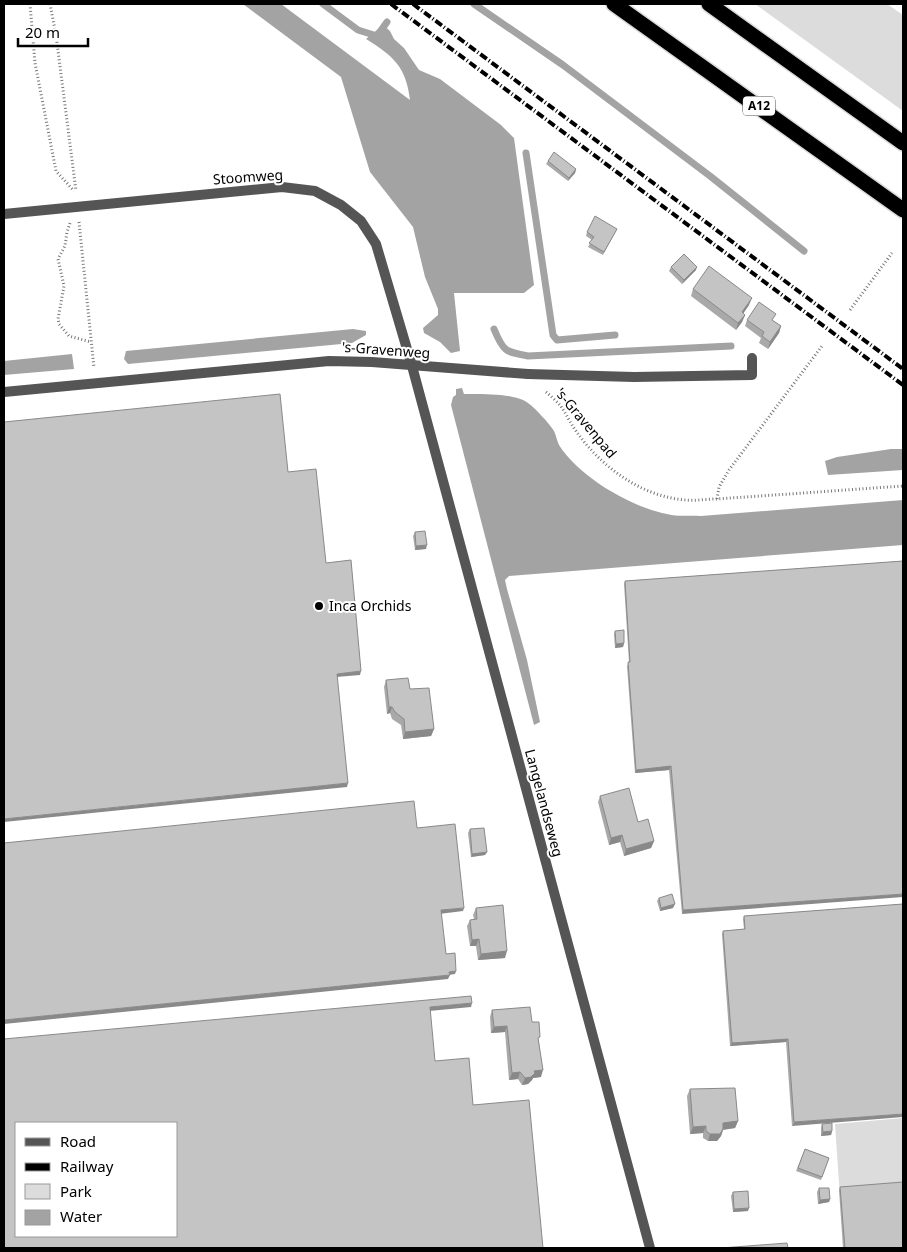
<svg xmlns="http://www.w3.org/2000/svg" width="907" height="1252" font-family="'Noto Sans',sans-serif">
<style>
.green{fill:#dcdcdc}
.water{fill:#a3a3a3}
.lines{fill:none;stroke-linecap:round;stroke-linejoin:round}
.stream{stroke:#a3a3a3;stroke-width:7}
.motorway-casing{stroke:#dbdbdb;stroke-width:18}
.path{stroke:#777;stroke-width:3;stroke-dasharray:1 2.5;stroke-linecap:butt}
.service{stroke:#555;stroke-width:10}
.minor{stroke:#555;stroke-width:10}
.motorway{stroke:#000;stroke-width:15}
.rail{stroke:#000;stroke-width:4;stroke-dasharray:8 2.5 1 2.5;stroke-linecap:butt}
.wall{fill:#a9a9a9}
.shaded-wall{fill:#898989}
.building{fill:#c4c4c4;stroke:#898989;fill-rule:evenodd}
.poi-dot{fill:#000;stroke:#fff;stroke-width:2}
.labels{text-anchor:middle;stroke-width:4;stroke-linejoin:round;paint-order:stroke}
.shield{fill:#fff;stroke:#4c4c4c;stroke-width:1}
.shield-label{font-size:12px;font-weight:bold;fill:#000}
.street-label{font-size:14px;fill:#000;stroke:#fff}
.poi-label{font-size:14px;fill:#000;stroke:#fff;text-anchor:start}
</style>
<rect width="100%" height="100%" fill="#fff"/>
<g class="green">
<path d="M755,4h132l16,11v96z"/>
<path d="M903,1118v75l-63,5 -5,-74z"/>
</g>
<g class="water">
<path d="M243,4h38l129,96c-4,-34 -17,-44 -44,-61l17,-14 7,6 4,8 10,9 15,22 21,9 61,46 13,13 20,147 -10,8h-70l6,58 -9,2 -11,-11 -16,-9 -1,-5 15,-13v-6l-13,-32 -12,-50 -43,-55 -29,-95z"/>
<path d="M353,329l13,2v4l-14,8 -224,21 -4,-5 2,-8z"/>
<path d="M72,354l2,15 -70,6v-14z"/>
<path d="M462,388l2,6c16,0 51,-1 64,9 6,4 22,21 26,28 2,4 3,10 5,14 20,32 72,62 108,69 11,3 23,1 34,2l202,-16v45l-394,31 -4,4 2,9 20,71 13,62 -6,3 -83,-320 2,-8 3,-2v-6z"/>
<path d="M891,449h12v21l-75,5 -3,-14 12,-4z"/>
</g>
<g class="lines">
<g class="stream">
<path d="M323,4l35,26 19,6 10,-14"/>
<path d="M474,4l89,61 147,111 94,75"/>
<path d="M526,153l27,182 4,5 58,-5"/>
<path d="M494,329c9,22 11,23 34,27l203,-10"/>
</g>
<defs>
<g id="motorway">
<path d="M614,4l289,206"/>
<path d="M709,4l194,139"/>
</g>
</defs>
<use href="#motorway" class="motorway-casing"/>
<g class="path">
<path d="M30,4l5,59 21,108 18,20"/>
<path d="M50,4l6,31 20,156"/>
<path d="M79,222l15,146"/>
<path d="M70,223l-3,9 -2,14 -7,13 6,27 -6,33 1,5 10,12 22,6"/>
<path d="M850,310l42,-57"/>
<path d="M546,392c5,4 10,9 14,13 6,8 10,18 16,26 25,36 66,66 110,69 10,1 21,-1 31,-1l186,-13"/>
<path d="M717,499l2,-12 10,-17 93,-124"/>
</g>
<path class="service" d="M528,374l106,3 118,-2v-17"/>
<g class="minor">
<path d="M4,214l278,-27 33,4 26,14 20,16 15,23 36,122 238,882"/>
<path d="M4,392l325,-31 43,1 156,12"/>
</g>
<use href="#motorway" class="motorway"/>
<g class="rail">
<path d="M391,4l512,381"/>
<path d="M413,4l490,365"/>
</g>
</g>
<g class="wall">
<path d="M548,161l28,8 -1,4 -7,8 -22,-17z"/>
<path d="M617,229l-14,26 -15,-8 4,-7 -6,-4 1,-4z"/>
<path d="M671,267l25,3 -14,14 -13,-13z"/>
<path d="M693,289l56,16 -6,9 2,1 -3,7 -6,8 -45,-34z"/>
<path d="M747,320l27,1 7,5 -2,7 -11,16 -9,-6 2,-5 -16,-12z"/>
<path d="M415,532l11,17 -11,1 -2,-14z"/>
<path d="M903,561l-221,353 -13,-144 -34,3 -8,-107 2,-4 -5,-78 1,-3z"/>
<path d="M615,631l9,12 -1,4 -8,1 -1,-14z"/>
<path d="M386,680l24,9 24,40 -3,7 -28,3 -2,-14 -9,-6 -2,-6 -3,1 -3,-27z"/>
<path d="M600,796l38,26 16,19 -3,7 -27,8 -4,-14 -11,3 -11,-43z"/>
<path d="M470,829l17,23 -2,3 -14,2 -3,-24z"/>
<path d="M659,898l14,10 -13,3 -3,-10z"/>
<path d="M903,904l-111,222 -6,-84 -56,4 -8,-112 1,-3 21,-2 -1,-10 1,-3z"/>
<path d="M476,908l29,50 -27,2 -2,-14h-6l-3,-20 3,-6 4,-1 -1,-4z"/>
<path d="M492,1010l40,12 7,19 2,36 -8,1 -1,2 -4,4 -6,1 -4,-6 -9,1 -4,-48 -14,1 -1,-16z"/>
<path d="M690,1089l48,32 -3,7 -12,2 -2,6 -4,5h-9l-5,-3v-5l-13,1 -3,-38z"/>
<path d="M822,1124l10,7 -1,4 -10,1v-8z"/>
<path d="M805,1149l24,9 -8,22 -25,-9z"/>
<path d="M840,1187l63,61h-60l-4,-58z"/>
<path d="M819,1188l11,11 -1,3 -11,2 -1,-12z"/>
<path d="M733,1192l15,19 -15,1 -2,-16z"/>
</g>
<g class="shaded-wall">
<path d="M576,169l-1,4 -7,8 1,-3z"/>
<path d="M697,267l-1,3 -14,14 2,-4z"/>
<path d="M752,298l-3,7 -10,14 3,-7z"/>
<path d="M745,315l-3,7 -6,8 2,-7z"/>
<path d="M781,326l-2,7 -11,16 2,-7z"/>
<path d="M427,545l-1,4 -11,1 1,-4z"/>
<path d="M624,643l-1,4 -8,1 1,-4z"/>
<path d="M361,671l-1,4 -24,2 1,-3z"/>
<path d="M389,707h3l-2,6 -3,1z"/>
<path d="M434,729l-3,7 -28,3 2,-7z"/>
<path d="M671,766l-2,4 -34,3 1,-3z"/>
<path d="M348,783l-1,4 -343,35v-3z"/>
<path d="M622,835l-2,7 -11,3 2,-7z"/>
<path d="M654,841l-3,7 -27,8 2,-7z"/>
<path d="M487,852l-2,3 -14,2 1,-3z"/>
<path d="M903,894v3l-221,17 1,-4z"/>
<path d="M675,904l-2,4 -13,3 1,-3z"/>
<path d="M464,908l-1,3 -24,3 2,-4z"/>
<path d="M479,939l-3,7h-6l2,-6z"/>
<path d="M507,951l-2,7 -27,2 3,-6z"/>
<path d="M456,971l-1,3 -7,1 1,-3z"/>
<path d="M450,975l-2,4 -444,45v-4z"/>
<path d="M472,1003l-1,4 -42,4 1,-4z"/>
<path d="M507,1026l-2,6 -14,1 3,-6z"/>
<path d="M788,1039l-2,3 -56,4 2,-3z"/>
<path d="M543,1070l-2,7 -8,1 -1,2 -4,4 -6,1 3,-7 9,-7z"/>
<path d="M520,1072l-2,7 -9,1 3,-7z"/>
<path d="M903,1114v3l-111,9 2,-4z"/>
<path d="M738,1121l-3,7 -15,2 3,-7z"/>
<path d="M706,1126l-3,7 -13,1 3,-7z"/>
<path d="M723,1130l-2,6 -4,5h-9l2,-7z"/>
<path d="M832,1131l-1,4 -10,1 2,-4z"/>
<path d="M830,1199l-1,3 -11,2 2,-4z"/>
<path d="M749,1208l-1,3 -15,1 1,-3z"/>
</g>
<g class="building">
<path d="M554,152l22,17 -7,9 -21,-17z"/>
<path d="M595,216l22,13 -13,23 -15,-9 5,-6 -7,-5z"/>
<path d="M684,254l13,13 -13,13 -13,-13z"/>
<path d="M709,266l43,32 -10,14 3,3 -7,8 -45,-34z"/>
<path d="M759,302l17,12 -4,6 9,6 -11,16 -8,-6 2,-4 -17,-12z"/>
<path d="M280,394l8,78 28,-3 10,94 25,-3 10,111 -24,3 11,109 -344,36v-397z"/>
<path d="M425,531l2,14 -11,1 -1,-14z"/>
<path d="M903,561v333l-220,16 -12,-144 -35,4 -8,-108h2l-5,-81z"/>
<path d="M624,630v13l-8,1 -1,-13z"/>
<path d="M408,678l2,11 19,-1 5,41 -29,3 -1,-13 -9,-7 -3,-5h-3l-3,-27z"/>
<path d="M629,788l9,34 10,-3 6,22 -28,8 -4,-14 -11,3 -11,-42z"/>
<path d="M414,801l3,27 38,-4 9,84 -23,2 5,44 9,-1 1,18 -7,1 1,3 -446,45v-177z"/>
<path d="M484,828l3,24 -15,2 -2,-25z"/>
<path d="M672,894l3,10 -14,4 -2,-10z"/>
<path d="M903,904v210l-109,8 -6,-83 -56,4 -9,-112 22,-2 -1,-13z"/>
<path d="M503,905l4,46 -26,3 -2,-15 -7,1 -2,-20 7,-1 -1,-11z"/>
<path d="M471,996l1,7 -42,4 5,54 34,-3 4,47 56,-5 14,148h-539v-209zM16,1123h160v113h-160z"/>
<path d="M530,1007l2,15h7l1,15 -2,1 5,32 -9,1 1,2 -4,4 -6,1 -5,-6 -8,1 -5,-47 -13,1 -2,-17z"/>
<path d="M735,1088l3,33 -15,2v6l-3,5h-10l-4,-3v-5l-13,1 -3,-38z"/>
<path d="M832,1123v8l-9,1 -1,-8z"/>
<path d="M805,1149l24,9 -7,19 -24,-9z"/>
<path d="M903,1182v66h-58l-5,-61z"/>
<path d="M819,1188h10l1,11 -10,1z"/>
<path d="M748,1191l1,17 -15,1 -1,-17z"/>
<path d="M787,1243l1,5h-67z"/>
</g>
<circle class="poi-dot" cx="319" cy="606" r="5"/>
<g class="labels">
<rect class="shield" x="743" y="96.5" width="32" height="19" rx="4"/>
<g class="shield-label">
<text x="759" y="110">A12</text>
</g>
<g class="street-label">
<text transform="translate(248 177) rotate(-4)" y="5">Stoomweg</text>
<text transform="translate(386 350) rotate(4)" y="5">'s-Gravenweg</text>
<text transform="translate(586 423) rotate(50)" y="5">'s-Gravenpad</text>
<text transform="translate(544 803) rotate(75)" y="5">Langelandseweg</text>
</g>
<g class="poi-label">
<text x="329" y="611">Inca Orchids</text>
</g>
</g>
<rect width="907" height="1252" fill="none" stroke="#000000" stroke-width="10"/>
<rect x="15" y="1122" width="162" height="115" fill="#ffffff" stroke="#999999"/>
<rect x="25" y="1138" width="25" height="8" fill="#555555" stroke="#999999"/>
<text x="60" y="1147" font-size="15" fill="#000000">Road</text>
<rect x="25" y="1163" width="25" height="8" fill="#000000" stroke="#999999"/>
<text x="60" y="1172" font-size="15" fill="#000000">Railway</text>
<rect x="25" y="1184" width="25" height="15" fill="#dcdcdc" stroke="#999999"/>
<text x="60" y="1197" font-size="15" fill="#000000">Park</text>
<rect x="25" y="1210" width="25" height="15" fill="#a3a3a3" stroke="#999999"/>
<text x="60" y="1222" font-size="15" fill="#000000">Water</text>
<path d="M18 38v8h70v-8" fill="none" stroke="#000000" stroke-width="2.5"/>
<text x="25" y="38" font-size="15" fill="#000000" stroke="#ffffff" stroke-width="4" paint-order="stroke">20 m</text>
</svg>
